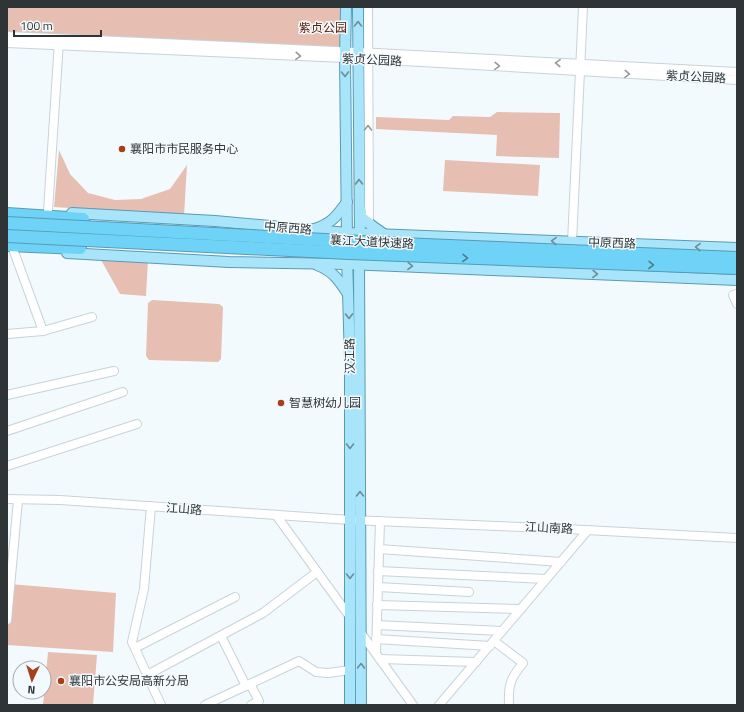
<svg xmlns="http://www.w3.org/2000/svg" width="744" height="712" font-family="'Titillium Web','Noto Sans SC',sans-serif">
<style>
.green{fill:#e6bfb2}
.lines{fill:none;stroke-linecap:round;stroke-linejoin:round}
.minor-casing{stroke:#c7d3d8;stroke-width:10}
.major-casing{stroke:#599bb3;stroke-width:12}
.highway-casing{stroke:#599bb3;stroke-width:14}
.minor{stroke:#fff;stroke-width:8}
.major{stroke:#a9e5fa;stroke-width:10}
.highway{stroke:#6fd3f7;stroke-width:12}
.highway-bridge-casing{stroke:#599bb3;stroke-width:14;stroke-linecap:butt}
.highway-bridge{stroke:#6fd3f7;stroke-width:12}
.oneway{stroke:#6c8c98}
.oneway2{stroke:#979a9a}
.oneway3{stroke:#4c7c8d}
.poi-dot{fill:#a6401a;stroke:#f3fafe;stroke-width:1.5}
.labels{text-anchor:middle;stroke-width:3;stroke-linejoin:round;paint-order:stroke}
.park-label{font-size:12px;fill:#571902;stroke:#f3fafe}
.street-label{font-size:12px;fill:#2f3436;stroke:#f3fafe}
.poi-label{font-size:12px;fill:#2f3436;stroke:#f3fafe;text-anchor:start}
</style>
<rect width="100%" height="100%" fill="#f3fafe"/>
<g class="green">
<path d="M7,7h339l-1,45 -338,-19z"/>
<path d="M497,112l63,1 -1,45 -63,-2 1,-21 -121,-6v-12l73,3 4,-4 37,1z"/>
<path d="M59,150l11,24 18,19 27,7 26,-1 29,-10 17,-24 -3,51 -130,-9z"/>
<path d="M445,160l95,5 -2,31 -95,-5z"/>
<path d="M100,258l48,2 -2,36 -26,-2z"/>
<path d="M152,300l67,4 4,3 -2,52 -3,3 -69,-2 -3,-4 2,-53z"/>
<path d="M10,584l106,9 -3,59 -106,-7v-25z"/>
<path d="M48,652l49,3 -4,50h-50z"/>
</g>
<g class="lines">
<defs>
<g id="minor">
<path d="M368,7l1,216"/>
<path d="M7,36l351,16 379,20"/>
<path d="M7,43l361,16 369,21"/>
<path d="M48,211l11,-170"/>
<path d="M572,242l11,-235"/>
<path d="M13,249l30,82 49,-14"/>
<path d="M737,294l-4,1 4,9"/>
<path d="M7,334l36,-3"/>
<path d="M7,395l107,-24"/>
<path d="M7,431l116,-39"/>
<path d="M7,466l130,-42"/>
<path d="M7,499l53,1 290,20 198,8 189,10"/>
<path d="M151,506l-7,83 -12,53 29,63"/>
<path d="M276,515l74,102"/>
<path d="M379,549l182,13"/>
<path d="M378,571l168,8"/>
<path d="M378,587l91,5"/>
<path d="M377,605l144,4"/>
<path d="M7,620l11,-120"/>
<path d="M377,625l125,6"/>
<path d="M361,633l52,72"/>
<path d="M221,636l25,50"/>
<path d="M376,639l114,7"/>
<path d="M494,641l29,22c-12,15 -15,21 -14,41"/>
<path d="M135,648l100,-51"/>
<path d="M376,653l4,-132"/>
<path d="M380,659l96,3"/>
<path d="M147,675l116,-62 54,-41"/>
<path d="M250,684l9,17 -8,4"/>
<path d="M205,705l94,-44 17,11 12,1 22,-3"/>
<path d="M439,705l149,-175"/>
</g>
<g id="major">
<path d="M346,7l-1,52 2,180"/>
<path d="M358,7l2,232"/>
<path d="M361,211v6l10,8 14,10"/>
<path d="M72,213l143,8 133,12 389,15"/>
<path d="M314,229c17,-5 23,-13 33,-27"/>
<path d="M67,253l162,9 118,2 390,16"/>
<path d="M347,257l3,105v343"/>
<path d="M359,259l2,446"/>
<path d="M317,265c16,6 22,15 31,29"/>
</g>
<g id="highway">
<path d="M7,214l76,5"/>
<path d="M7,245l73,3"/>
</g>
</defs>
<use href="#minor" class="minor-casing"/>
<use href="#major" class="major-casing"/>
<use href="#highway" class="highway-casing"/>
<use href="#minor" class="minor"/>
<use href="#major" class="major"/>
<use href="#highway" class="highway"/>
<defs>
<g id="highway-bridge">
<path d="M7,223l394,21 336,14"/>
<path d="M7,236l342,17 388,15"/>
</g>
</defs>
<use href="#highway-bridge" class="highway-bridge-casing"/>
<use href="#highway-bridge" class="highway-bridge"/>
</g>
<defs><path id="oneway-chevron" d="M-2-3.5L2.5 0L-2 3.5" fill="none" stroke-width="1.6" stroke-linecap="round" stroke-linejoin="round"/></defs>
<g class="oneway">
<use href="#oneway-chevron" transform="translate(358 24) rotate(-90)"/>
<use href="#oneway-chevron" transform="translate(345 74) rotate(89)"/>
<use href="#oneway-chevron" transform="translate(359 182) rotate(-91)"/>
<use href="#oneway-chevron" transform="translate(554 241) rotate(-178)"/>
<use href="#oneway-chevron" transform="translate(698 247) rotate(-178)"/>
<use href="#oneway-chevron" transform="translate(410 266) rotate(2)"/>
<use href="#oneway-chevron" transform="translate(595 274) rotate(2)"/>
<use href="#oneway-chevron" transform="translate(349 316) rotate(89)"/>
<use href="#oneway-chevron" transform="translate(350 446) rotate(90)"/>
<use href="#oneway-chevron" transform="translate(360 494) rotate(-90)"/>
<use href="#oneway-chevron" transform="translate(350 576) rotate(90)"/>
<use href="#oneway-chevron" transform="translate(361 666) rotate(-89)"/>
</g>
<g class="oneway2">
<use href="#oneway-chevron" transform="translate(298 56) rotate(3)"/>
<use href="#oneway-chevron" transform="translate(558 63) rotate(-177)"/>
<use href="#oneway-chevron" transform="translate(497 66) rotate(3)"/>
<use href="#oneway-chevron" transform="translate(627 74) rotate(3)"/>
<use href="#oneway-chevron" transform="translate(368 128) rotate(-90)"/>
</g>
<g class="oneway3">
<use href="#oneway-chevron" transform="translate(465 258) rotate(2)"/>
<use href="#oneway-chevron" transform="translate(651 265) rotate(2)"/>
</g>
<g class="poi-dot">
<circle cx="122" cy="149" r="4"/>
<circle cx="281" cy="403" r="4"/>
<circle cx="61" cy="681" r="4"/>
</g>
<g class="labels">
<g class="park-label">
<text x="323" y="32">紫贞公园</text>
</g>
<g class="street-label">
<text transform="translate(372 60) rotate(3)" y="4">紫贞公园路</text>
<text transform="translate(696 77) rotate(3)" y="4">紫贞公园路</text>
<text transform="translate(288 228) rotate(5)" y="4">中原西路</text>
<text transform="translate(372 242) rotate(3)" y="4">襄江大道快速路</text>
<text transform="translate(612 243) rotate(2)" y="4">中原西路</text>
<text transform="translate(350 356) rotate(-91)" y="4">汉江路</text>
<text transform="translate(184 509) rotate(4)" y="4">江山路</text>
<text transform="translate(549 528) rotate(3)" y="4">江山南路</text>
</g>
<g class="poi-label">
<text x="130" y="153">襄阳市市民服务中心</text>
<text x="289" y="407">智慧树幼儿园</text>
<text x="69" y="685">襄阳市公安局高新分局</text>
</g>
</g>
<rect width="744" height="712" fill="none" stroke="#2f3436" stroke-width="16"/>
<g transform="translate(32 680) rotate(184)"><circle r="19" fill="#f3fafe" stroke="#a5abae"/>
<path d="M0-3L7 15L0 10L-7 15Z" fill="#a6401a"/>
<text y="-6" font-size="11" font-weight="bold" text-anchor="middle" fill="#2f3436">N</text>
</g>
<path d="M14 30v6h87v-6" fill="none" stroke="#2f3436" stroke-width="2"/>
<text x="20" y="30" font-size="12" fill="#2f3436" stroke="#f3fafe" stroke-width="3" paint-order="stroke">100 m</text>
</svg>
